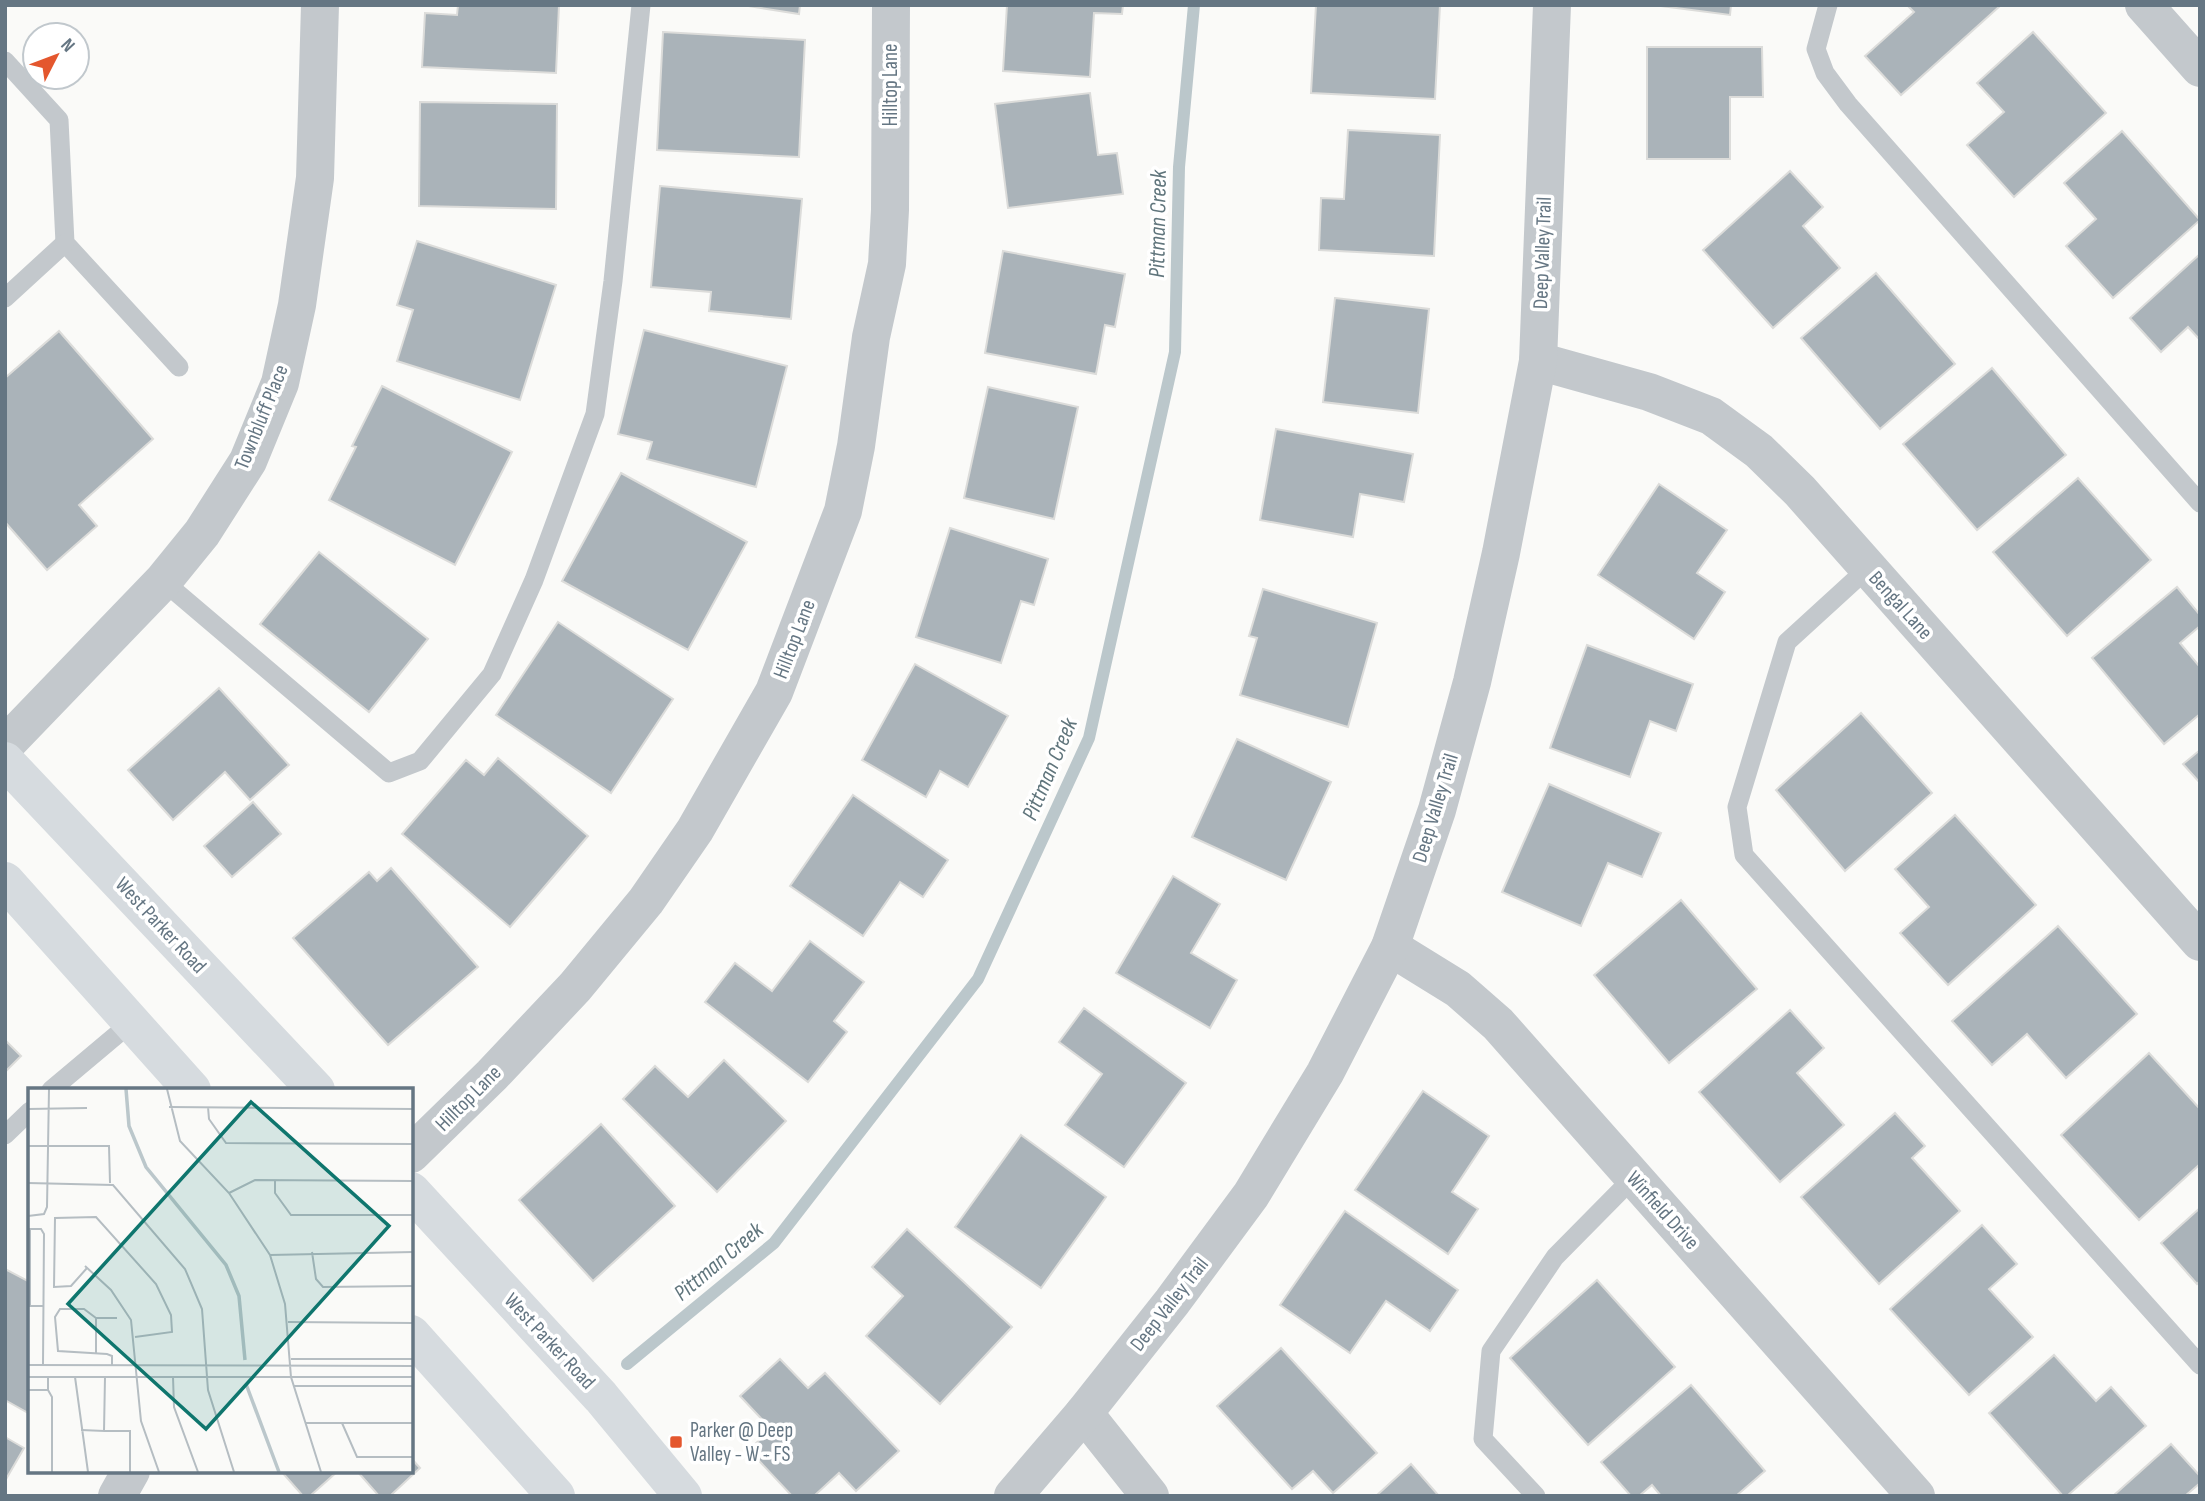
<svg xmlns="http://www.w3.org/2000/svg" width="2205" height="1501" font-family="'Sofia Sans Condensed',sans-serif">
<style>
.lines{fill:none;stroke-linecap:round;stroke-linejoin:round}
.stream{stroke:#bbc7cb;stroke-width:12}
.building{fill:#aab3b9;stroke:#dcdcda;stroke-width:2}
.lane{stroke:#c3c8cc;stroke-width:19}
.street{stroke:#c3c8cc;stroke-width:38}
.secondary{stroke:#d6dbdf;stroke-width:38}
.poi-dot{fill:#e4572e;stroke:#fff;stroke-width:2.5}
.labels{text-anchor:middle;stroke-width:7;stroke-linejoin:round;paint-order:stroke}
.street-label{font-size:21px;fill:#657683;stroke:#fff}
.poi-label{font-size:21px;fill:#657683;stroke:#fff;text-anchor:start}
.water-label{font-size:23px;font-style:italic;fill:#60757c;stroke:#fff}
.inset-river{fill:none;stroke:#bbc7cb;stroke-width:3.5}
.inset-road{fill:none;stroke:#b5bdc2;stroke-width:2}
.view{fill:#0f766e;fill-opacity:0.15;stroke:#0f766e;stroke-width:3.5}
.inset-edge{fill:none;stroke:#657683;stroke-width:3.5}
</style>
<rect width="100%" height="100%" fill="#fafaf8"/>
<g class="lines">
<path class="stream" d="M627,1364l147,-121 204,-264 111,-241 86,-386 4,-185 15,-162"/>
</g>
<g class="building">
<path d="M458,5h101l-3,68 -134,-6 3,-54 32,2z"/>
<path d="M742,5h58l-1,9z"/>
<path d="M1007,5h116l-1,9 -28,-1 -4,64 -87,-6z"/>
<path d="M1316,5h124l-5,94 -124,-6z"/>
<path d="M1653,5h78l-1,10z"/>
<path d="M1907,5h94l-100,90 -36,-39 49,-44z"/>
<path d="M663,32l142,8 -6,117 -142,-7z"/>
<path d="M2033,32l73,81 -92,84 -47,-52 37,-33 -27,-29z"/>
<path d="M1647,47h115l1,50h-33v62h-83z"/>
<path d="M1090,93l8,62 19,-2 6,41 -115,14 -13,-104z"/>
<path d="M420,102l137,2 -1,105 -137,-3z"/>
<path d="M1348,130l92,5 -6,121 -115,-6 2,-52 23,1z"/>
<path d="M2122,131l78,89 -87,78 -47,-52 30,-27 -32,-36z"/>
<path d="M1790,171l33,36 -20,19 37,42 -67,60 -70,-78z"/>
<path d="M660,186l142,13 -11,120 -82,-8 2,-19 -60,-5z"/>
<path d="M417,241l139,44 -36,115 -123,-39 16,-51 -16,-5z"/>
<path d="M1003,251l122,23 -10,53 -10,-2 -9,49 -111,-21z"/>
<path d="M2200,254v86l-12,-13 -27,25 -31,-34z"/>
<path d="M1876,273l79,91 -75,65 -79,-91z"/>
<path d="M1335,298l94,11 -11,104 -95,-11z"/>
<path d="M644,330l143,36 -31,121 -109,-28 5,-17 -34,-8z"/>
<path d="M59,331l94,108 -74,66 18,21 -50,44 -42,-48v-144z"/>
<path d="M1992,368l74,87 -89,75 -74,-86z"/>
<path d="M382,386l130,66 -57,113 -126,-65 27,-53 -4,-1z"/>
<path d="M988,387l90,20 -24,112 -90,-21z"/>
<path d="M1276,429l137,25 -9,48 -44,-8 -7,43 -93,-17z"/>
<path d="M621,473l126,69 -59,108 -126,-69z"/>
<path d="M2078,478l73,82 -84,76 -74,-84z"/>
<path d="M1659,484l68,46 -30,43 28,19 -31,47 -96,-64z"/>
<path d="M950,528l98,31 -14,46 -13,-4 -20,62 -85,-26z"/>
<path d="M319,552l109,87 -59,73 -109,-88z"/>
<path d="M2177,587l23,28v11l-20,17 20,24v47l-36,30 -72,-86z"/>
<path d="M1263,589l114,34 -29,104 -108,-32 17,-57 -8,-2z"/>
<path d="M558,622l115,77 -62,94 -115,-78z"/>
<path d="M1587,645l106,39 -17,47 -26,-10 -20,56 -80,-29z"/>
<path d="M915,664l93,52 -40,71 -28,-16 -14,26 -64,-37z"/>
<path d="M219,688l70,77 -39,35 -25,-28 -52,48 -45,-50z"/>
<path d="M1861,713l71,80 -87,78 -69,-81z"/>
<path d="M1237,739l94,43 -45,98 -94,-43z"/>
<path d="M2200,750v33l-17,-19z"/>
<path d="M498,758l90,78 -78,91 -108,-93 64,-74 18,15z"/>
<path d="M1549,784l112,49 -19,44 -34,-14 -27,63 -79,-34z"/>
<path d="M853,795l95,65 -25,37 -23,-15 -37,54 -73,-50z"/>
<path d="M253,802l28,32 -49,43 -28,-31z"/>
<path d="M1955,815l81,90 -88,80 -48,-52 29,-26 -34,-38z"/>
<path d="M391,868l87,99 -90,78 -95,-107 76,-66 8,9z"/>
<path d="M1173,876l47,28 -29,49 46,27 -27,48 -94,-55z"/>
<path d="M1681,900l76,89 -88,74 -75,-88z"/>
<path d="M2058,926l79,88 -71,64 -39,-44 -35,31 -40,-44z"/>
<path d="M810,941l54,41 -30,39 13,11 -39,50 -103,-80 30,-39 37,28z"/>
<path d="M1084,1008l102,75 -62,84 -59,-42 37,-51 -43,-32z"/>
<path d="M1790,1010l34,38 -27,25 47,52 -64,57 -81,-90z"/>
<path d="M5,1040l16,16 -16,16z"/>
<path d="M2149,1053l51,56v55l-61,56 -78,-85z"/>
<path d="M724,1060l62,61 -69,71 -94,-93 32,-33 33,31z"/>
<path d="M1423,1091l66,45 -37,56 26,17 -30,45 -93,-64z"/>
<path d="M1895,1113l30,33 -13,12 48,53 -81,73 -78,-87z"/>
<path d="M601,1124l74,82 -82,75 -74,-81z"/>
<path d="M1021,1135l85,62 -65,91 -86,-61z"/>
<path d="M2200,1208v73l-3,3 -36,-41z"/>
<path d="M1345,1211l113,79 -28,41 -44,-30 -36,52 -70,-48z"/>
<path d="M1982,1225l35,39 -28,25 44,48 -64,58 -79,-86z"/>
<path d="M907,1229l105,98 -72,77 -74,-68 37,-40 -31,-29z"/>
<path d="M5,1269l25,13v132l-25,-14z"/>
<path d="M1597,1280l78,87 -87,78 -78,-87z"/>
<path d="M1281,1348l96,105 -44,40 -20,-22 -21,18 -75,-83z"/>
<path d="M2054,1355l42,46 15,-14 35,39 -79,70h-4l-74,-83z"/>
<path d="M780,1359l28,29 17,-15 74,78 -43,40 -17,-18 -25,23h-22l-43,-46 22,-21 -31,-33z"/>
<path d="M1691,1385l74,86 -29,25h-75l-9,-11 -13,11h-8l-30,-34z"/>
<path d="M5,1437l19,11 -19,33z"/>
<path d="M2171,1444l29,32v7l-15,13h-72z"/>
<path d="M411,1458l9,10 -30,28h-11l-22,-25h54z"/>
<path d="M1411,1464l28,32h-63z"/>
<path d="M281,1471h57l-28,25h-7z"/>
</g>
<g class="lines">
<g class="lane">
<path d="M1828,5l-12,44 9,24 23,31 352,399"/>
<path d="M5,61l54,59 6,123 114,124"/>
<path d="M5,298l60,-55"/>
<path d="M1868,568l-81,74 -50,165 7,48 456,510"/>
<path d="M163,581l226,192 31,-12 72,-87 42,-94 61,-166 18,-133 28,-276"/>
<path d="M51,1090l81,-68"/>
<path d="M5,1135l25,-24"/>
<path d="M1536,1496l-53,-57 8,-88 64,-94 79,-80"/>
</g>
<g class="street">
<path d="M2144,5l56,63"/>
<path d="M1538,361l111,31 62,24 48,35 41,40 400,451"/>
<path d="M5,745l158,-164 39,-48 46,-72 32,-78 17,-78 18,-127 5,-173"/>
<path d="M1390,947l68,42 40,35 418,472"/>
<path d="M411,1154l81,-79 83,-88 71,-86 49,-71 79,-138 69,-181 13,-65 15,-109 16,-73 3,-54 1,-205"/>
<path d="M1084,1413l66,83"/>
<path d="M117,1496l14,-25"/>
<path d="M1013,1496l71,-83 88,-111 79,-107 74,-122 65,-126 47,-137 35,-128 29,-129 37,-192 14,-356"/>
</g>
<g class="secondary">
<path d="M5,761l311,329"/>
<path d="M5,881l187,209"/>
<path d="M411,1191l190,206 82,99"/>
<path d="M411,1334l145,162"/>
</g>
</g>
<rect class="poi-dot" x="669" y="1435" width="14" height="14" rx="3.5"/>
<g class="labels">
<g class="street-label">
<text transform="translate(890 85) rotate(-90)" y="7">Hilltop Lane</text>
<text transform="translate(1542 253) rotate(-88)" y="7">Deep Valley Trail</text>
<text transform="translate(261 417) rotate(-68)" y="7">Townbluff Place</text>
<text transform="translate(1901 605) rotate(48)" y="7">Bengal Lane</text>
<text transform="translate(794 639) rotate(-69)" y="7">Hilltop Lane</text>
<text transform="translate(1435 808) rotate(-73)" y="7">Deep Valley Trail</text>
<text transform="translate(161 925) rotate(47)" y="7">West Parker Road</text>
<text transform="translate(468 1098) rotate(-45)" y="7">Hilltop Lane</text>
<text transform="translate(1663 1210) rotate(48)" y="7">Winfield Drive</text>
<text transform="translate(1169 1304) rotate(-52)" y="7">Deep Valley Trail</text>
<text transform="translate(550 1341) rotate(47)" y="7">West Parker Road</text>
</g>
<g class="poi-label">
<text x="690" y="1437">Parker @ Deep<tspan x="690" dy="24">Valley - W - FS</tspan></text>
</g>
<g class="water-label">
<text transform="translate(1157 224) rotate(-89)" y="8">Pittman Creek</text>
<text transform="translate(1049 769) rotate(-67)" y="8">Pittman Creek</text>
<text transform="translate(718 1261) rotate(-40)" y="8">Pittman Creek</text>
</g>
</g>
<g transform="translate(28 1088)">
<rect width="385" height="385" fill="#fafaf8"/>
<path class="inset-river" d="M98,1l3,37 17,41 80,98 13,31 6,64M218,296l33,88"/>
<path class="inset-road" d="M139,1l13,52 49,52 41,62 15,49 6,73 30,95M141,19l244,2M180,19l1,12 17,24 187,1M0,21l59,-1M0,58h81l1,37M247,92v13l16,22h122M0,95l85,2 72,84 17,40 6,81 26,82M201,105l26,-13 158,1M0,128l16,-2 3,-7 2,-118M0,141h13l3,5 -1,131M2,141v77h14M284,164l4,27 7,8 90,-1M242,167l143,-3M57,178l26,24 20,30 10,101 18,51M59,180l-16,18 -17,1 1,-69 41,-1 60,67 15,31 1,17 -37,5M68,230v36M260,234l125,1M263,271h122M0,277l385,1M84,278v-10l-5,-2 -49,-3 -3,-34 5,-8h24l12,9h21M0,289h385M47,289l13,95M145,289l1,30 24,65M266,298h119M0,302h20v-13M20,302l4,7v75M277,335h108M314,335l15,34h56M53,342l23,1 1,-54M76,343h26v41"/>
<path class="view" d="M223,14l138,124 -183,203 -138,-125z"/>
<rect width="385" height="385" class="inset-edge"/>
</g>
<rect width="2205" height="1501" fill="none" stroke="#657683" stroke-width="14"/>
<g transform="translate(56 56) rotate(48)"><circle r="33" fill="#ffffff" stroke="#c1c8cd" stroke-width="2"/>
<path d="M0-5L12 26L0 18L-12 26Z" fill="#e4572e"/>
<text y="-10" font-size="19" font-weight="bold" text-anchor="middle" fill="#657683">N</text>
</g>
</svg>
